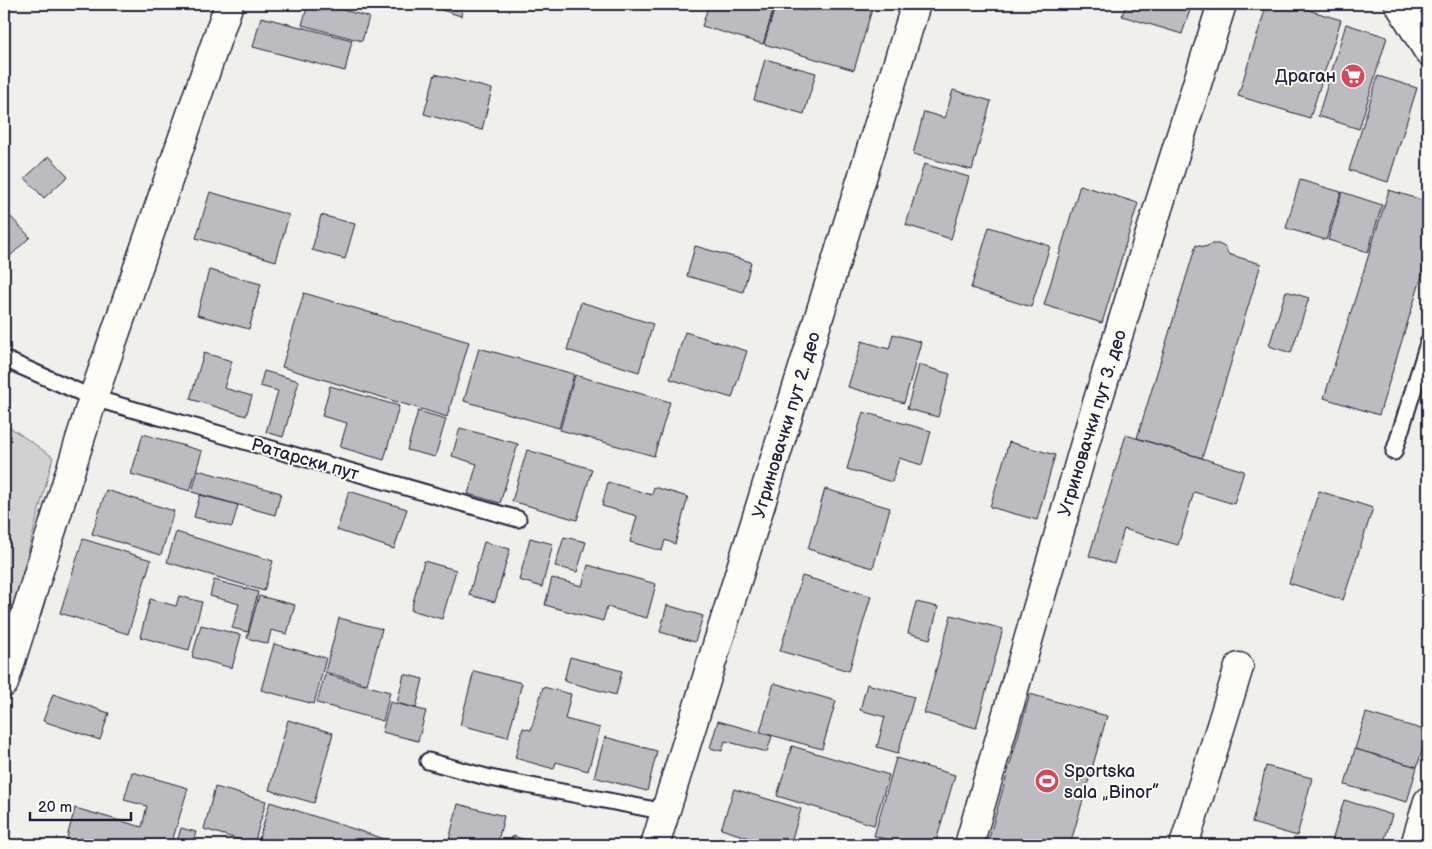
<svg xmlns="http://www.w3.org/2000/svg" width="1432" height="849" font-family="'Balsamiq Sans',sans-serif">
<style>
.green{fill:#d2d1d1;stroke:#7a7a86}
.building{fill:#bcbcc0;stroke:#22223b}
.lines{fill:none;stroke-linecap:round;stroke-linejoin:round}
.lane-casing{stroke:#22223b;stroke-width:19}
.street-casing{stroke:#22223b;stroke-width:31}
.secondary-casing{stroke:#22223b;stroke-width:31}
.lane{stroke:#fdfcf7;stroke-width:15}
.street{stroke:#fdfcf7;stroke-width:28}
.secondary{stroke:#fdfcf7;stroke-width:28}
.labels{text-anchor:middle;stroke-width:4;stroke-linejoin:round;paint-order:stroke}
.poi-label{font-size:18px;fill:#22223b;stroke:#fdfcf7;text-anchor:end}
.street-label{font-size:18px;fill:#22223b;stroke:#fdfcf7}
</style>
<rect width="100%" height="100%" fill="#f0efec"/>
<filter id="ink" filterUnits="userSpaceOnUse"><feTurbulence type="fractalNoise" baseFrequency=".02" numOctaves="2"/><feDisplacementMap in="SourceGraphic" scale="10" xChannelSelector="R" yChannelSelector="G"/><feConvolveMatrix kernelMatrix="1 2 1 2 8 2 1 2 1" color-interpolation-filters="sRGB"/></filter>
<g filter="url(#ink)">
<path class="green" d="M4,428h7l42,29 -49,187z"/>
<g class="building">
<path d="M308,4h25l-1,3 37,10 -7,24 -60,-16z"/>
<path d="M422,4h42l-3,12z"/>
<path d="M709,4h66l-12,40 -61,-18z"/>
<path d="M776,4l29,7 2,-7h57l9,2 -19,64 -90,-26z"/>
<path d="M1126,4h66l-10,30 -60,-18z"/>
<path d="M1267,4h22l52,16 -31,98 -72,-22z"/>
<path d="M261,17l91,23 -7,31 -92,-24z"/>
<path d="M1346,24l41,13 -28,92 -41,-13z"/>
<path d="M765,59l51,14 -12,41 -50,-14z"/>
<path d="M435,74l57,15 -10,41 -58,-16z"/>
<path d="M1378,76l39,12 -29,94 -39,-12z"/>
<path d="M953,90l38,11 -19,69 -59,-16 11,-42 21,6z"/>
<path d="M49,156l19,20 -24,22 -19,-20z"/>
<path d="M924,164l45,13 -18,62 -45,-14z"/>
<path d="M1300,180l41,12 -15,48 -40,-12z"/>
<path d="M1080,185l58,18 -36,120 -58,-18z"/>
<path d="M1389,190l39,12v54l-49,159 -55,-17z"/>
<path d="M210,192l79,23 -13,46 -80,-23z"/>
<path d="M1342,192l40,13 -14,47 -40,-12z"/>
<path d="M4,210l26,27 -26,25z"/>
<path d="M321,215l34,9 -10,35 -33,-9z"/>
<path d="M989,227l61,19 -19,61 -60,-19z"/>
<path d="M1212,244h7l7,4 2,6 33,10 -59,194 -65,-20 59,-193 9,2z"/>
<path d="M695,246l56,16 -8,30 -56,-16z"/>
<path d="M209,270l52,14 -12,45 -52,-14z"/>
<path d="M1286,291l23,7 -18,55 -22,-7z"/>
<path d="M304,293l165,49 -22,75 -165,-50z"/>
<path d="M581,302l72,22 -14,48 -72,-22z"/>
<path d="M685,332l62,19 -15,47 -62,-19z"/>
<path d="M893,334l28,8 -17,61 -56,-16 14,-46 27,8z"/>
<path d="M479,348l95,26 -15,54 -95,-27z"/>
<path d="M204,353l28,8 -8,27 28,8 -6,20 -56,-17z"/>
<path d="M919,365l31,9 -12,43 -31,-8z"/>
<path d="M264,371l35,10 -16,56 -17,-5 12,-41 -18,-5z"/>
<path d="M575,375l95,27 -16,54 -94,-26z"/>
<path d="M330,386l69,20 -15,54 -44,-13 7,-24 -25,-7z"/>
<path d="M418,411l28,8 -11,38 -28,-7z"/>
<path d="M863,412l68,19 -9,34 -23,-7 -7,24 -45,-13z"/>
<path d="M460,428l58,16 -18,59 -32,-9 9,-30 -25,-8z"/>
<path d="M143,434l59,17 -12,40 -59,-17z"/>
<path d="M1126,435l118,36 -10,33 -40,-12 -16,53 -54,-16 -10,35 -25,-8z"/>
<path d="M1009,442l46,13 -18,65 -47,-13z"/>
<path d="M527,450l65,19 -15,51 -65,-19z"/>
<path d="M198,470l83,23 -6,22 -83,-23z"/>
<path d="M608,482l44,13 2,-8 34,10 -13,47 -10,-4 -3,11 -32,-9 7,-26 -35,-10z"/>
<path d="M825,489l65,19 -17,60 -65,-19z"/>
<path d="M106,490l68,21 -13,44 -69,-21z"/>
<path d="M349,491l58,18 -13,40 -57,-19z"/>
<path d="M1319,491l54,17 -30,92 -54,-17z"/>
<path d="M200,495l38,10 -6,22 -38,-10z"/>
<path d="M176,532l97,29 -9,30 -97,-29z"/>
<path d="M564,537l22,5 -9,30 -22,-6z"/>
<path d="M530,538l23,6 -11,43 -23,-7z"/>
<path d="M83,539l68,21 -23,74 -68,-21z"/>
<path d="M484,542l26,7 -15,53 -26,-7z"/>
<path d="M424,561l32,9 -14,49 -31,-9z"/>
<path d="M588,565l68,19 -9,34 -40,-11 -4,14 -58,-16 7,-27 30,8z"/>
<path d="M802,576l69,20 -22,75 -69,-20z"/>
<path d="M214,580l44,12 -10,40 -16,-4 7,-24 -29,-8z"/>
<path d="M179,596l23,6 -13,48 -49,-13 10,-38 26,7z"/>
<path d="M259,596l36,9 -8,29 -16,-4 -3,14 -21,-6z"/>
<path d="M916,602l22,5 -8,32 -22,-6z"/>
<path d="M667,605l36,11 -8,26 -35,-10z"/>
<path d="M951,615l52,14 -27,99 -52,-15z"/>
<path d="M339,618l43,11 -15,55 -42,-12z"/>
<path d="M201,625l40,10 -9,33 -40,-11z"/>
<path d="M274,644l52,14 -12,46 -53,-14z"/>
<path d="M570,657l52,14 -6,24 -52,-14z"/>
<path d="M474,671l48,12 -14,54 -48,-12z"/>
<path d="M325,674l65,18 -7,29 -66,-18z"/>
<path d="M404,674l19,5 -7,29 -19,-5z"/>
<path d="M774,683l62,18 -14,48 -62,-17z"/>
<path d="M867,684l47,13 -16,56 -21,-6 8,-30 -25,-7z"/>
<path d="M543,687l28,7 -6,25 35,9 -12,43 -32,-9 -2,7 -39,-11 8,-30 8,2z"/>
<path d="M53,694l56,19 -9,27 -57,-19z"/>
<path d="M1030,694l77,22 -37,129h-83z"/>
<path d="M390,702l36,9 -8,30 -36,-9z"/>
<path d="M1366,713l62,18 -11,36 -62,-18z"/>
<path d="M288,720l45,13 -19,70 -45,-13z"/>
<path d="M718,721l54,15 -5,16 -42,-11 -3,10 -12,-3z"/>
<path d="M605,737l52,14 -10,40 -53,-14z"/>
<path d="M792,746l97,29 -15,50 -97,-29z"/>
<path d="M1355,749l62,18 -10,35 -62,-17z"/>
<path d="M896,758l59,17 -20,70h-27l-34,-9z"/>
<path d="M1266,766l46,12 -15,58 -45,-13z"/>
<path d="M132,772l56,16 -17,57h-106l10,-37 67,19 5,-21 -23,-6z"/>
<path d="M215,787l51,14 -12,43 -50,-15z"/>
<path d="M734,789l67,20 -11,36h-18l-51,-16z"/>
<path d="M1344,800l48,15 -9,30h-52z"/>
<path d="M270,802l121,39 -2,4h-111l-19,-6z"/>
<path d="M458,804l46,12 -7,29h-29l-19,-5z"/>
<path d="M181,828l15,4 -4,13h-16z"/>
<path d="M512,836l34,9h-37z"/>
</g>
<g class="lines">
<defs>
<g id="lane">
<path d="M4,359l89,39 425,121"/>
<path d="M1394,452l34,-109"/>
<path d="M428,761l62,17 176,34"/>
</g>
<g id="street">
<path d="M4,683l89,-285 136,-394"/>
<path d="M655,845l261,-841"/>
<path d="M969,845l123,-426 130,-415"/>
<path d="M1184,845l55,-178"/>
<path d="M1415,845l13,-44"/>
</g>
<path id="secondary" d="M1399,4l29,47"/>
</defs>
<use href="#lane" class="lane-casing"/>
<use href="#street" class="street-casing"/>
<use href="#secondary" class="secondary-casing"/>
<use href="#lane" class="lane"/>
<use href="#street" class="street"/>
<use href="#secondary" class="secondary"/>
</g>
</g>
<defs>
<symbol id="supermarket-disc" viewBox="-11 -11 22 22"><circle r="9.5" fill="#d1495b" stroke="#fdfcf7"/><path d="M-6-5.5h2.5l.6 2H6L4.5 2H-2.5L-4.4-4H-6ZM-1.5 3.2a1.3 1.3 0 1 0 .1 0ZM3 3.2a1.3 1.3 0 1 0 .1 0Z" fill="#fff"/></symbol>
<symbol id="stadium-disc" viewBox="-11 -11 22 22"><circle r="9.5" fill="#d1495b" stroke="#fdfcf7"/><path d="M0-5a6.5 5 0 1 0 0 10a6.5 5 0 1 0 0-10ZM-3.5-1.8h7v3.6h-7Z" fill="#fff"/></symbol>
</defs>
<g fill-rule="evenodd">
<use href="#supermarket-disc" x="1339" y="62" width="28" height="28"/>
<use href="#stadium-disc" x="1033" y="767" width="28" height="28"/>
</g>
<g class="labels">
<g class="poi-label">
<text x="1336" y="82">Драган</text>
<text x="1064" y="777" text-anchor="start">Sportska<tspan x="1064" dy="21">sala „Binor”</tspan></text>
</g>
<g class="street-label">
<text transform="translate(1092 423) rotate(-73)" y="6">Угриновачки пут 3. део</text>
<text transform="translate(786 425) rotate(-73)" y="6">Угриновачки пут 2. део</text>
<text transform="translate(305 459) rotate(16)" y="6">Ратарски пут</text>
</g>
</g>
<rect width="1432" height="849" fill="none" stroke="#fdfcf7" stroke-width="20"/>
<rect x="10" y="10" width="1412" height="829" fill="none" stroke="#22223b" stroke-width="2" filter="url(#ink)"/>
<path d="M30 812v8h101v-8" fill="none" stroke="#22223b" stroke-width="2.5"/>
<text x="38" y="812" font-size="15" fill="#22223b" stroke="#fdfcf7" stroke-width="4" paint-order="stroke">20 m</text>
</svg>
